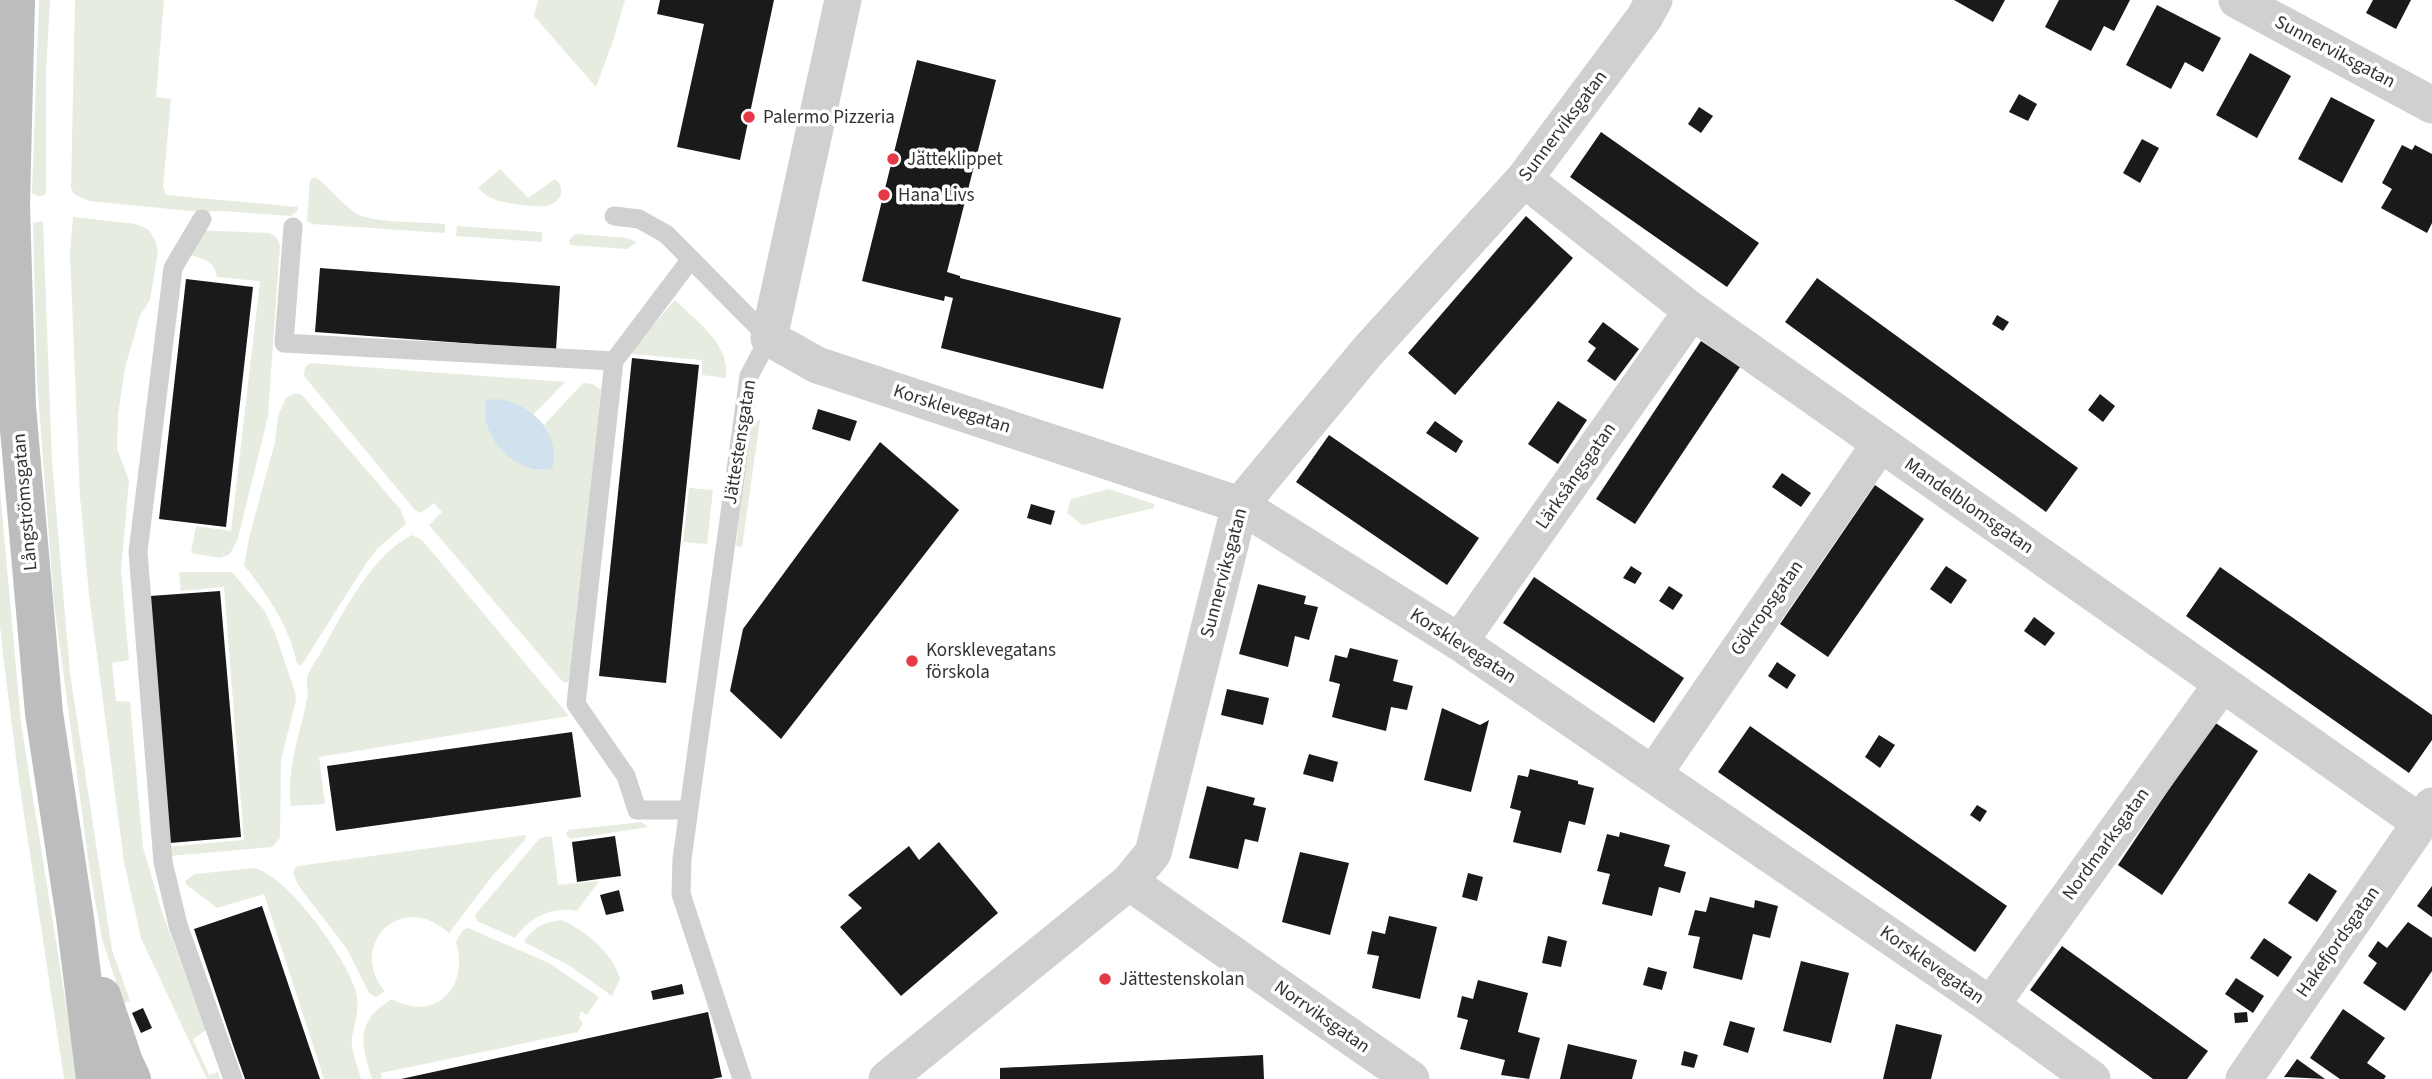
<svg xmlns="http://www.w3.org/2000/svg" width="2432" height="1079" viewBox="0 0 2432 1079" font-family="'Source Sans 3',sans-serif">
  <rect width="100%" height="100%" fill="#fff"/>
  <g fill="#e6ecdf">
    <path d="M39,0h11l-4,72v120l-1,3 -7,1 -6,-3z"/>
    <path d="M75,0h89l-8,97 15,2 -8,87 3,9 132,12v3l-7,6 -67,-5 -22,1 -113,-11 -15,-7 -3,-6z"/>
    <path d="M538,0h87l-11,38 -18,49 -62,-71z"/>
    <path d="M500,169l28,29 27,-19c12,9 6,24 -9,27 -9,2 -41,-3 -50,-6 -7,-2 -13,-7 -18,-12z"/>
    <path d="M315,177c16,11 26,27 42,37 15,9 68,8 88,10v9l-133,-9 -5,-3 3,-41z"/>
    <path d="M73,217l63,7 12,5 7,11 3,11 -8,49 -10,15 -15,53 -7,47 -1,34 12,31 -8,90 8,90 -17,3 4,38 14,1 13,146 19,64 44,118 -13,9 16,36 9,-3 2,7h-13l-66,-141 -17,-76 -35,-268 -9,-97 -10,-243z"/>
    <path d="M43,221l9,241 18,211 42,277 18,51 -7,2 -21,-64 -12,-67 -36,-269 -17,-223 -4,-157z"/>
    <path d="M457,226l85,6v10l-86,-6z"/>
    <path d="M193,230l76,3 7,4 4,8 -12,171 -30,122 -8,16 -10,4 -29,-5 5,-27 35,5 29,-250 -43,-4c-3,-21 -20,-17 -34,-26z"/>
    <path d="M576,234l51,4 10,4 -10,7 -57,-4 -1,-5z"/>
    <path d="M675,300c21,21 56,45 51,78l-24,-3v-15l-70,-6 -1,-3z"/>
    <path d="M310,363l255,19 -32,33 -4,-4 -39,22c14,23 27,31 52,38l7,-38 -5,-8 39,-42 10,1 8,6 -31,289 -3,4 -5,-2 -133,-156 13,-13 -8,-9 -13,10 -6,-3 -111,-134 1,-9z"/>
    <path d="M296,393l6,2 98,114 6,15 -28,24 -11,14 -66,104 -4,-3c-8,-37 -30,-69 -53,-98l6,-31 25,-92 3,-26 8,-18z"/>
    <path d="M760,420l-18,127 -6,-1 13,-123z"/>
    <path d="M689,488l24,2 -6,54 -24,-2z"/>
    <path d="M1109,489l45,15v4l-72,17 -15,-12 4,-14z"/>
    <path d="M0,490l21,233 57,356h-14l-45,-298 -16,-126 -3,-30z"/>
    <path d="M412,535l10,5 147,176 -250,41 6,47 -34,2c-5,-36 9,-72 16,-107 2,-7 -1,-14 0,-21 3,-10 11,-20 16,-29 20,-37 50,-95 89,-114z"/>
    <path d="M179,572h53l32,38 11,23 20,59 1,8 -15,60 -1,78 -8,9 -103,9 -4,-9 79,-7 -20,-253 -43,4z"/>
    <path d="M641,822l8,5 -79,12 -4,-5 2,-4z"/>
    <path d="M526,835l-1,5 -32,35 -44,58c-48,-44 -103,13 -64,58l-9,6 -7,-4 -22,-44 -49,-64 -5,-12 2,-5 3,-2z"/>
    <path d="M546,836l6,1 6,48 41,-4 -22,30c-25,-5 -48,7 -62,27l-38,-17 -2,-6 64,-76z"/>
    <path d="M254,868c34,8 91,88 101,121 6,18 0,31 -3,48 -2,12 6,30 9,42h-37l-60,-185 -47,14 -30,-23 -2,-4 10,-7z"/>
    <path d="M561,920c24,10 52,33 59,59l-8,17 -42,-30 -46,-24c9,-15 20,-19 37,-22z"/>
    <path d="M468,928l81,35 50,34 -12,18 -6,-4 -2,7 4,5 -5,9 -197,41 1,6h-10c-11,-36 -17,-58 20,-80 43,24 78,-12 64,-57l7,-12z"/>
  </g>
  <path fill="#cfe2ee" d="M498,399c34,5 64,34 54,70 -28,6 -57,-17 -65,-44 -2,-7 -2,-15 -2,-22l1,-3z"/>
  <g fill="#1a1a1a">
    <path d="M660,0h114l-34,160 -63,-13 27,-123 -47,-10z"/>
    <path d="M1954,0h51l-12,22z"/>
    <path d="M2059,0h71l-16,31 -10,-5 -13,25 -46,-24z"/>
    <path d="M2373,0h38l-15,29 -30,-16z"/>
    <path d="M2157,5l64,33 -18,34 -18,-10 -14,27 -45,-24z"/>
    <path d="M2250,53l41,23 -34,62 -41,-23z"/>
    <path d="M917,60l79,20 -49,192 13,4v2l161,40 -18,71 -162,-41 12,-50 -8,-2 -1,5 -82,-20z"/>
    <path d="M2019,94l18,10 -9,17 -19,-9z"/>
    <path d="M2331,97l44,23 -33,63 -44,-24z"/>
    <path d="M1699,107l14,9 -12,17 -13,-9z"/>
    <path d="M1601,132l158,111 -32,44 -157,-110z"/>
    <path d="M2142,139l17,9 -19,35 -17,-10z"/>
    <path d="M2402,145l10,5 3,-5 17,9v69l-5,10 -46,-25 11,-19 -10,-6z"/>
    <path d="M1526,216l47,42 -118,137 -47,-42z"/>
    <path d="M320,268l240,18 -4,64 -241,-18z"/>
    <path d="M1817,278l261,190 -32,44 -261,-190z"/>
    <path d="M186,279l67,8 -27,240 -67,-8z"/>
    <path d="M1997,315l12,7 -6,9 -11,-7z"/>
    <path d="M1603,322l36,27 -24,32 -28,-20 9,-13 -8,-6z"/>
    <path d="M1701,341l39,26 -105,157 -39,-25z"/>
    <path d="M632,358l67,7 -33,318 -67,-7z"/>
    <path d="M2100,394l15,12 -12,16 -15,-12z"/>
    <path d="M1558,401l29,19 -29,44 -30,-20z"/>
    <path d="M818,409l39,12 -7,20 -38,-12z"/>
    <path d="M1435,421l28,20 -7,12 -30,-20z"/>
    <path d="M1329,435l150,103 -32,47 -151,-103z"/>
    <path d="M880,442l79,68 -178,229 -51,-48 13,-62z"/>
    <path d="M1782,473l29,20 -10,14 -29,-20z"/>
    <path d="M1875,485l49,34 -96,138 -48,-33z"/>
    <path d="M1031,504l24,7 -4,14 -24,-7z"/>
    <path d="M1631,566l11,7 -7,11 -12,-6z"/>
    <path d="M1946,566l21,14 -16,24 -21,-15z"/>
    <path d="M2220,567l212,148v25l-23,33 -223,-157z"/>
    <path d="M1534,577l150,101 -30,45 -151,-100z"/>
    <path d="M1258,584l48,12 -2,8 14,3 -9,33 -14,-4 -7,31 -49,-13z"/>
    <path d="M1669,586l14,9 -10,15 -14,-9z"/>
    <path d="M220,591l21,246 -71,6 -20,-247z"/>
    <path d="M2034,617l21,16 -10,13 -21,-15z"/>
    <path d="M1350,648l48,12 -5,21 20,5 -6,24 -16,-3 -5,24 -54,-14 8,-33 -11,-3 6,-26 12,3z"/>
    <path d="M1777,662l19,13 -9,14 -19,-13z"/>
    <path d="M1227,689l42,9 -6,27 -42,-10z"/>
    <path d="M1442,708l38,17 9,-5 -18,72 -47,-12z"/>
    <path d="M2214,722l44,29 -96,144 -44,-30z"/>
    <path d="M1750,726l257,180 -32,46 -257,-180z"/>
    <path d="M572,732l9,65 -245,34 -9,-65z"/>
    <path d="M1879,735l16,10 -15,23 -15,-11z"/>
    <path d="M1309,754l29,8 -5,20 -30,-8z"/>
    <path d="M1530,769l48,12v3l16,4 -9,37 -16,-4 -8,32 -48,-11 8,-31 -11,-3 8,-33 10,2z"/>
    <path d="M1207,786l48,12 -2,7 13,3 -8,34 -13,-3 -7,30 -49,-11z"/>
    <path d="M1977,805l10,6 -7,11 -10,-7z"/>
    <path d="M1620,832l50,13 -6,21 22,6 -6,21 -21,-6 -7,29 -50,-12 8,-30 -13,-3 10,-37 12,3z"/>
    <path d="M615,836l6,40 -44,6 -5,-40z"/>
    <path d="M939,842l59,71 -97,83 -61,-69 22,-19 -14,-13 61,-49 10,14z"/>
    <path d="M1300,852l49,11 -19,72 -48,-13z"/>
    <path d="M1468,873l15,4 -6,24 -15,-4z"/>
    <path d="M2309,873l28,18 -20,31 -29,-19z"/>
    <path d="M2432,886v31l-15,-11z"/>
    <path d="M619,890l5,21 -18,4 -6,-20z"/>
    <path d="M1710,897l44,11 1,-8 23,6 -8,32 -17,-4 -11,46 -49,-12 7,-31 -12,-2 7,-25 11,2z"/>
    <path d="M262,906l58,173h-75l-11,-31 -40,-119z"/>
    <path d="M1389,916l48,11 -17,72 -48,-11 7,-32 -12,-2 5,-23 13,3z"/>
    <path d="M2408,922l24,16v33l-27,40 -42,-28 14,-20 -9,-7 10,-15 9,7z"/>
    <path d="M1548,936l19,5 -6,26 -19,-4z"/>
    <path d="M2264,938l28,19 -14,20 -28,-19z"/>
    <path d="M2062,946l146,105 -21,28h-34l-123,-89z"/>
    <path d="M1801,961l48,12 -18,70 -48,-12z"/>
    <path d="M1648,967l19,5 -5,18 -19,-5z"/>
    <path d="M2236,978l28,18 -11,17 -28,-19z"/>
    <path d="M1478,980l50,13 -10,39 22,6 -11,41 -28,-4 4,-15 -45,-11 8,-29 -11,-3 5,-21 11,3z"/>
    <path d="M682,984l2,10 -31,6 -2,-9z"/>
    <path d="M143,1008l9,20 -11,5 -9,-20z"/>
    <path d="M2343,1009l42,29 -18,25 19,13 -2,3h-44l-30,-21z"/>
    <path d="M708,1012l14,65 -10,2h-311z"/>
    <path d="M2247,1012l1,10 -13,1 -1,-10z"/>
    <path d="M1730,1021l25,7 -7,25 -25,-8z"/>
    <path d="M1896,1024l46,11 -11,44h-48z"/>
    <path d="M1568,1044l69,16 -5,19h-72z"/>
    <path d="M1684,1051l14,4 -4,13 -13,-3z"/>
    <path d="M1263,1055l1,24h-264v-11z"/>
    <path d="M2297,1059l28,20 -41,-2z"/>
  </g>
  <g fill="none" stroke-linecap="round" stroke-linejoin="round">
    <g stroke="#d0d0d0" stroke-width="19">
      <path d="M614,216l25,3 27,15 103,104 -20,38 -67,483 -1,35 61,185"/>
      <path d="M202,219l-29,49 -35,284 25,310 15,63 55,154"/>
      <path d="M293,227l-9,116 330,18 -38,343 50,72 11,34h51"/>
      <path d="M614,361l77,-102"/>
    </g>
    <g stroke="#d0d0d0" stroke-width="37">
      <path d="M843,0l-74,338 48,27 423,140 219,137 527,360 106,77"/>
      <path d="M2237,0l195,105"/>
      <path d="M1524,179l168,132 729,512"/>
      <path d="M1459,642l233,-331"/>
      <path d="M1654,773l226,-329"/>
      <path d="M1129,882l282,197"/>
      <path d="M1991,1005l231,-321"/>
      <path d="M887,1079l242,-197 24,-29 87,-348 127,-153 157,-173 120,-161 10,-18"/>
      <path d="M2244,1079l188,-273"/>
    </g>
    <g stroke="#bdbdbd" stroke-width="38">
      <path d="M16,0l-5,205 6,202 27,306 31,205 20,161"/>
      <path d="M102,996l22,66 8,17"/>
    </g>
  </g>
  <g fill="#e63946" stroke="#fff" stroke-width="2.5">
    <circle cx="749" cy="117" r="7"/>
    <circle cx="893" cy="159" r="7"/>
    <circle cx="884" cy="195" r="7"/>
    <circle cx="912" cy="661" r="7"/>
    <circle cx="1105" cy="979" r="7"/>
  </g>
  <g text-anchor="middle" dominant-baseline="central" stroke-width="7" stroke-linejoin="round" paint-order="stroke">
    <g font-size="19" fill="#333" stroke="#fff">
      <text transform="translate(2335 52) rotate(28)">Sunnerviksgatan</text>
      <text transform="translate(1563 126) rotate(-53)">Sunnerviksgatan</text>
      <text transform="translate(952 409) rotate(18)">Korsklevegatan</text>
      <text transform="translate(740 442) rotate(-81)">Jättestensgatan</text>
      <text transform="translate(1576 476) rotate(-55)">Lärksångsgatan</text>
      <text transform="translate(25 502) rotate(-95)">Långströmsgatan</text>
      <text transform="translate(1969 506) rotate(35)">Mandelblomsgatan</text>
      <text transform="translate(1224 573) rotate(-75)">Sunnerviksgatan</text>
      <text transform="translate(1767 608) rotate(-55)">Gökropsgatan</text>
      <text transform="translate(1463 646) rotate(33)">Korsklevegatan</text>
      <text transform="translate(2106 844) rotate(-54)">Nordmarksgatan</text>
      <text transform="translate(2338 942) rotate(-55)">Hakefjordsgatan</text>
      <text transform="translate(1932 965) rotate(35)">Korsklevegatan</text>
      <text transform="translate(1322 1017) rotate(35)">Norrviksgatan</text>
    </g>
    <g font-size="19" fill="#333" stroke="#fff" text-anchor="start">
      <text x="763" y="117">Palermo Pizzeria</text>
      <text x="907" y="159">Jätteklippet</text>
      <text x="898" y="195">Hana Livs</text>
      <text x="926" y="650">Korsklevegatans<tspan x="926" dy="22">förskola</tspan></text>
      <text x="1119" y="979">Jättestenskolan</text>
    </g>
  </g>
</svg>
